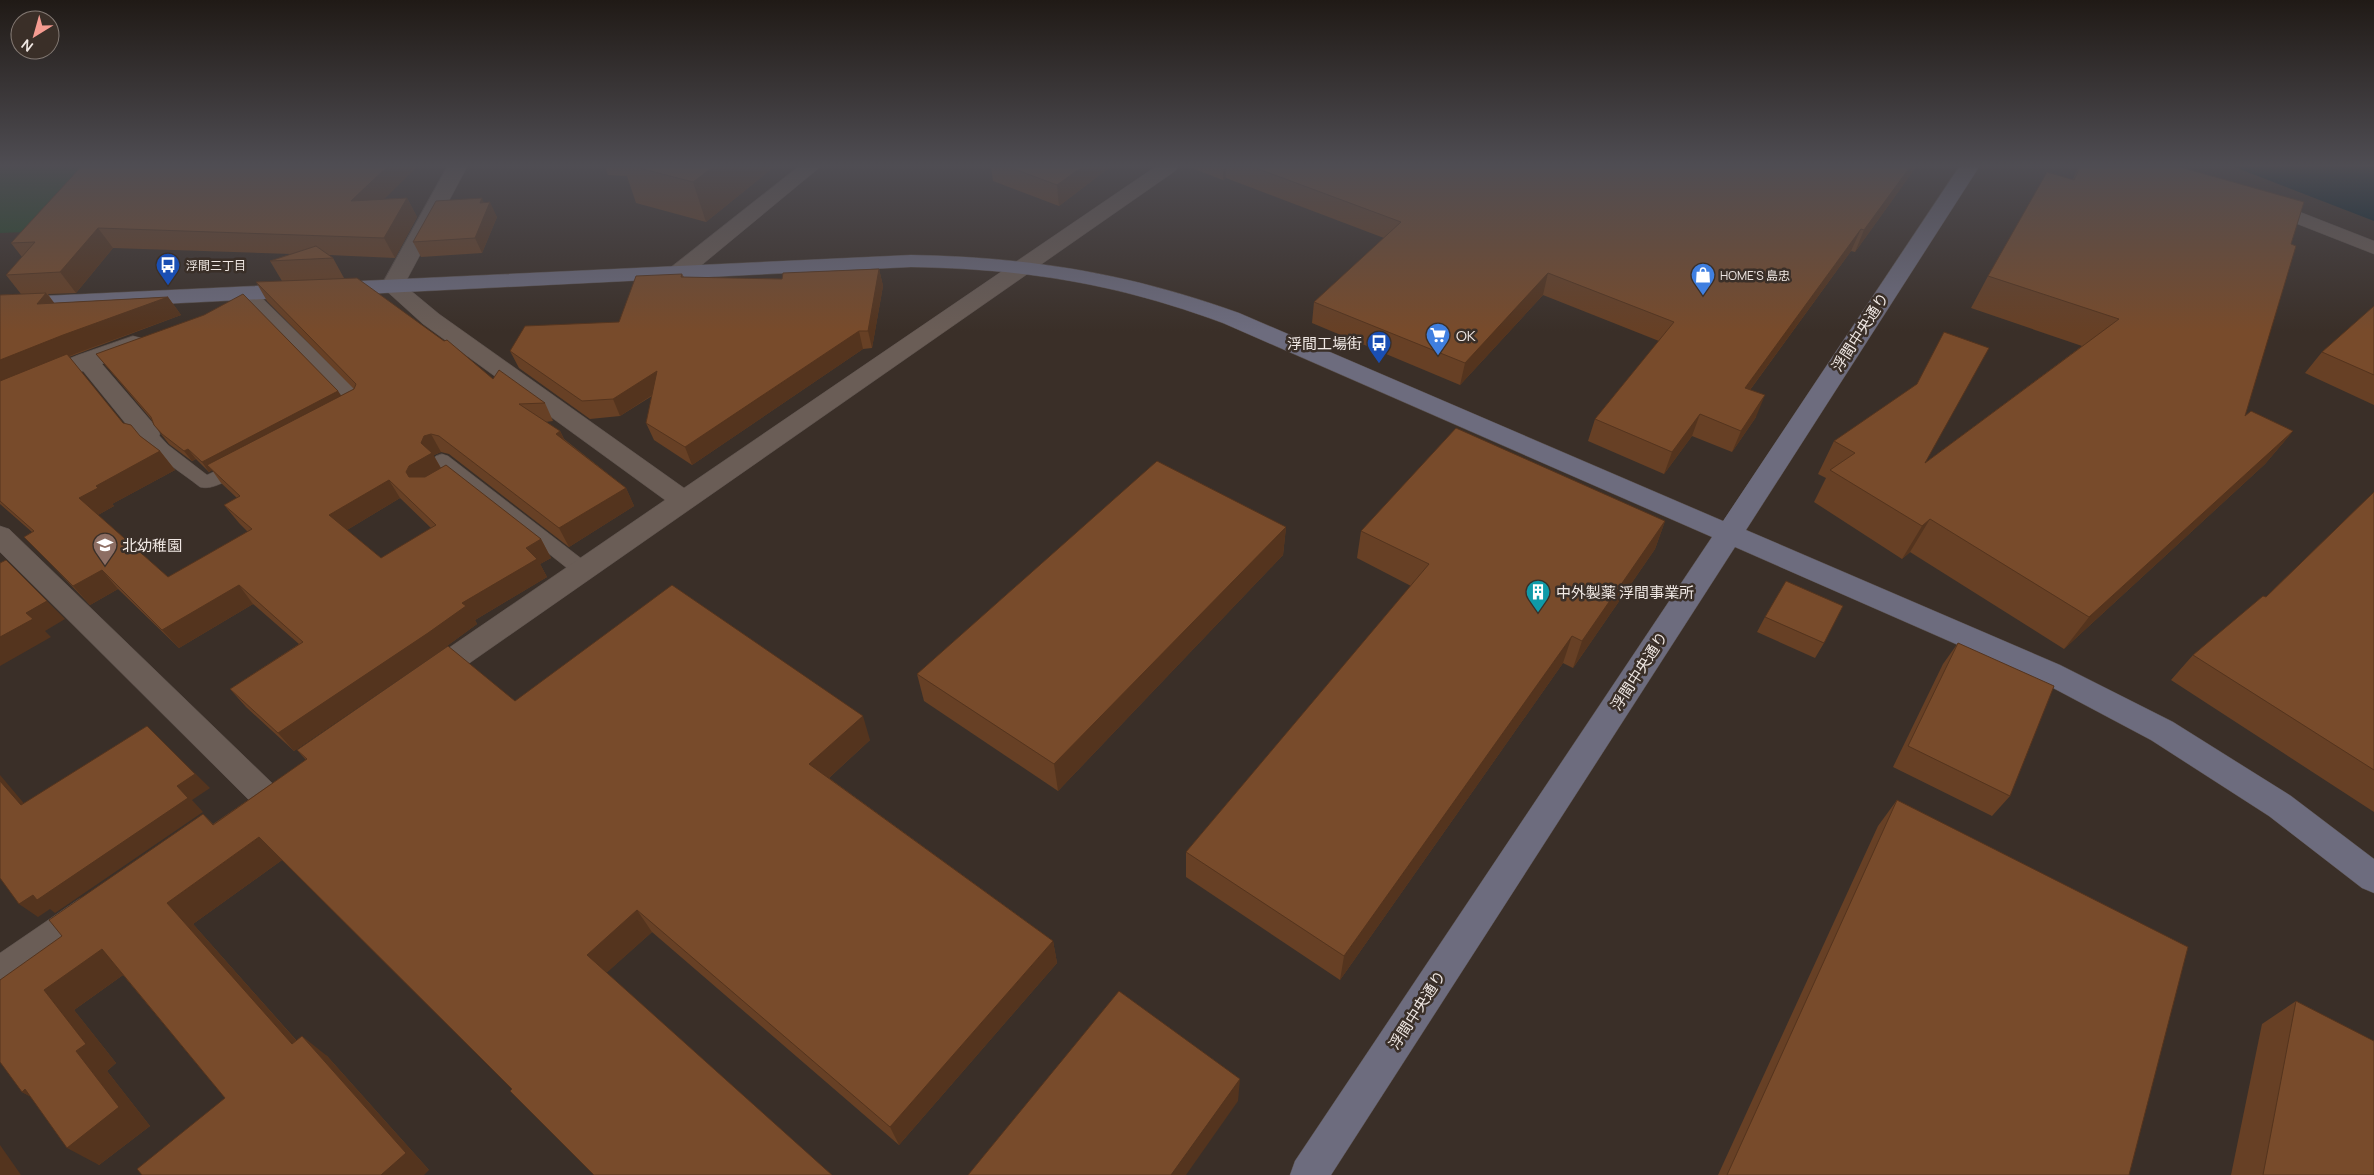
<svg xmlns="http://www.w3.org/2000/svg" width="2374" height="1175" viewBox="0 0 2374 1175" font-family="Manrope,'Noto Sans JP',sans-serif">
  <rect width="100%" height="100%" fill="#3a2f28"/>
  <path fill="#244629" d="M0,167h103l-78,65 -25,1z"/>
  <path fill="#00202d" d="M2234,167h140v54z"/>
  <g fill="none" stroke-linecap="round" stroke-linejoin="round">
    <defs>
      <g id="lane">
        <path d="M248,288l5,1 111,109 2,4c-5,8 -14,11 -23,9l-2,-4 6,-6 -104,-106 -2,-3 2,-3z"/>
        <path d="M148,428l6,2 14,15 39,30 32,-15 6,2 3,4 -3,4c-13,7 -31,21 -45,17 -20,-16 -47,-31 -60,-53l2,-4z"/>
        <path d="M442,454l6,2 143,110 2,5 -2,5 -7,2 -7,-2 -141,-112 -3,-4 3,-4z"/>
      </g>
      <g id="street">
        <path d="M447,167h20l-63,118 35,29 245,174 471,-321h23l-3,4 -737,514 -10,4 -10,-4 -5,-8 5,-8 247,-169 -242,-176 -42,-38z"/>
        <path d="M798,167h22l-134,111 -8,1 -8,-1 -3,-5 3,-5z"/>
        <path d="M2264,198l110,43v13l-117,-46 -3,-4 3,-4z"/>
        <path d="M133,336l8,2 3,5 -3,5 -39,16 55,64 3,6 -3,6 -9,2 -9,-2 -56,-69 -83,33v-17l78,-32z"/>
        <path d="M0,526l9,3 263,254 5,9 -5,9 -11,4 -11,-4 -250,-249z"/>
        <path d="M91,895l12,4 5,11 -5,11 -91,64 -12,4v-36l79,-54z"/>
      </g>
      <path id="secondary" d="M1959,167h20l-233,363 314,135 113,57 118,74 83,63v34l-12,-5 -93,-72 -118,-76 -111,-59 -305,-134 -404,628h-41l5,-14 417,-624 -489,-214c-108,-40 -198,-54 -312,-56l-911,45v-14l911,-43c118,2 217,18 328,58l484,208z"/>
    </defs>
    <use href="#lane" stroke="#574d48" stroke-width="1"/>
    <use href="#street" stroke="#574d48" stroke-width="1"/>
    <use href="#secondary" stroke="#574d48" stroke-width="1"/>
    <use href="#lane" fill="#6a5d56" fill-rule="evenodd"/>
    <use href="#street" fill="#6a5d56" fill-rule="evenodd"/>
    <use href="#secondary" fill="#6d6c7e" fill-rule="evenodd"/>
  </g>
  <g fill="#674025" fill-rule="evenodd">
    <path d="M81,167l304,32 22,-1 10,19 -22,41 -66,-3 4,3 11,20 149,101 52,24 8,18 -8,1 15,9 4,8 62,49 8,18 -65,41 -120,-93 -8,-2 -7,3v1l7,12 100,71 10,19 -11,6 7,13 -72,43 2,4 -37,27 -146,100 -48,-44 -16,-18 69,-45 -46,-40 -74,44 -61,-59 -28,16 -48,-50 -10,-23 -32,-28v-209l21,-1 -15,-19 16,-18 -11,-14zM113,248l178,6 -21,7 12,20 -26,1 11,19 87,88 -13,7 -3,-5 -242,-37 55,65 3,6 15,19 23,17 4,-2 13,13 3,-2 9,13 16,15 -13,7 15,18 9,9 -80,45 -70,-62 16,-9 -2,-2 63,-34 -15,-19 -37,-28 -54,-66 112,-42 -13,-18 -114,6 -6,-9 28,-1zM400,498l31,30 -50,30 -34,-28z"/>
    <path d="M605,167h169l-68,55 -70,-19 -9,-27 -19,-1z"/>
    <path d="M991,167h119l-51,39 -66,-25z"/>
    <path d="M1189,167h727l-61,85 -4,-1 -101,139 6,27 -24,35 -40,-16 -28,38 -76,-33 7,-22 64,-78 -116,-46 -83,90 -148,-62 2,-21 70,-64 -158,-60 -3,2z"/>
    <path d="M2079,167h101l111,77 -46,172 48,15 -28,33 -201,185 -154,-97 -8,7 -88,-57 12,-24 -8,-4 16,-33 91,22 157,-117 -111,-38 17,-32 84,-96z"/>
    <path d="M484,202l13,15 -15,36 -61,4 -8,-15z"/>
    <path d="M879,269l4,17 -11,62 -9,1 -171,116 -38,-25 -8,-17 6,-27 -32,20 -30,3 -71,-51 -9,-17 109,-29 63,-48 2,3 98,2z"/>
    <path d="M2374,306v99l-69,-32 17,-21z"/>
    <path d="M2374,492v320l-203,-132 22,-25 73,-58z"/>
    <path d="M1665,521l-10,28 -82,119 -10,-5 -223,317 -154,-103v-25l225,-266 -54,-28 4,-27z"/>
    <path d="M1286,527l-3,28 -225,236 -134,-90 -7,-27z"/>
    <path d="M1765,617l59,26 -9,15 -58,-26z"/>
    <path d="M1958,643l52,153 -18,20 -99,-49 50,-103z"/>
    <path d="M515,701l355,39 -41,38 224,163 4,22 -158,182 -247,-213 -45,40 -95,117 -230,-229 -89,64 104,117 30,15 102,114 -204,-72 -102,-123 -49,35 42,53 -9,8 43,55 -51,39 -69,-69 -8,-4 40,-156 141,-122 10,10 93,-64 -9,-10z"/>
    <path d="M1897,800l232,375h-411l160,-349z"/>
    <path d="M2296,1001l78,174h-143l31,-151z"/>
  </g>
  <g fill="#54341e">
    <path d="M387,167h30l-55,54 -11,-20z"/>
    <path d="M713,167h61l-68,55 -13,-40z"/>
    <path d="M1082,167h28l-51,39 -2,-21z"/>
    <path d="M1223,167h3v11l-3,2z"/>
    <path d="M1910,167h6l-61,85 9,-22z"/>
    <path d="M407,198l10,19 -22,41 -11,-20z"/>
    <path d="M482,198l5,11 3,-7 7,15 -15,36 -7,-15 5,-35z"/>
    <path d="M98,228l15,20 -37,45 -16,-21z"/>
    <path d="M1861,229l-10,22 -115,158 9,-21z"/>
    <path d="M879,269l4,17 -11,62 -4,-17z"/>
    <path d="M1548,273l-5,22 -83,90 5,-22z"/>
    <path d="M46,293l15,18 -24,-7z"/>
    <path d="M168,297l13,18 -104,38 -77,32v-25l63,-25z"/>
    <path d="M859,331l4,18 -171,116 -7,-18z"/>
    <path d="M657,371l6,17 -43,28 -7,-17z"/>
    <path d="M338,391l6,10 -137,64 5,5 -3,2 -7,-10z"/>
    <path d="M1765,395l-9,22 -24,35 9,-21z"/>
    <path d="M1700,414l-8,22 -28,38 8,-22z"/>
    <path d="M560,431l9,19 -13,-16z"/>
    <path d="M2293,431l-28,33 -201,185 25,-32z"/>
    <path d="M431,434l10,18 -7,3v1l9,16 -26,18 -11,-18 18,-36z"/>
    <path d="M188,449l8,10 -4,2 -8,-10z"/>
    <path d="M160,451l15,19 -63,34 2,2 -18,10 -17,-18 17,-12z"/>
    <path d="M389,480l11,18 -58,35 -13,-18z"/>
    <path d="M626,488l8,18 -65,41 -10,-19z"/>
    <path d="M1930,519l-20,33 -8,7 20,-33z"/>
    <path d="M1665,521l-10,28 -82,119 9,-27z"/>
    <path d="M1286,527l-3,28 -225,236 -4,-27z"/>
    <path d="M541,539l10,19 -11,6 7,13 -72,43 2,4 -37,27 -146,100 -16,-18 184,-130 64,-55z"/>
    <path d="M102,570l16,19 -28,16 -17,-19z"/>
    <path d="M239,585l14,19 -74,44 -17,-18z"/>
    <path d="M47,601l18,18 -20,12 6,6 -51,29v-29l26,-24z"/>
    <path d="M1572,636l-9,27 -223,317 4,-24z"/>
    <path d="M863,716l7,24 -52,48 -9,-24z"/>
    <path d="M147,726l63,62 -18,12 11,12 -148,101 -5,-4 -12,8 -19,-13 158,-118z"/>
    <path d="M0,775l38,45 -17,-15 -21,-24z"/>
    <path d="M259,837l23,23 -89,64 124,140 -25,-20 -125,-141z"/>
    <path d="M637,910l15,22 -49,44 -16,-21z"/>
    <path d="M1053,941l4,22 -158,182 -9,-18z"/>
    <path d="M102,949l28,21 -56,40 42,53 -9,8 43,55 -51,39 -32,-17 9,-97 -32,-61z"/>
    <path d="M302,1036l25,20 102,114 -5,5h-43z"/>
    <path d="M1240,1079l-2,22 -52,74h-15z"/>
    <path d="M25,1089l29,21 -32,-18z"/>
    <path d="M0,1145l21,30h-21z"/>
  </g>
  <g fill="#784b2b" stroke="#54341e" fill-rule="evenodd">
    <path d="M81,167h306l-36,34 56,-3 -23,40 -286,-10 -38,44 -54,3 29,-33 -24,1z"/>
    <path d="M635,167h78l-20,15z"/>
    <path d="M1009,167h73l-25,18z"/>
    <path d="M1253,167h657l-46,63 -3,-1 -116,159 20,7 -24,36 -41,-17 -28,38 -77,-33 79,-97 -126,-49 -83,90 -151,-61 87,-80z"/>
    <path d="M2080,167h100l124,35 -13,42 5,2 -51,170 6,-5 42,20 -204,186 -159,-98 -8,7 -92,-56 25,-17 -21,-12 83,-57 27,-52 45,16 -64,115 194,-144 -131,-43 59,-104 27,8z"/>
    <path d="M482,198l-2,5 10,-1 -15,36 -62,4 23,-41z"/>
    <path d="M316,246l17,12 -63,3z"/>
    <path d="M879,269l-11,62h-9l-174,116 -39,-24 11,-52 -44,28 -31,2 -72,-50 15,-25 94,-4 17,-46 46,-2 -1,3 101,2 1,-6z"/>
    <path d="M357,278l87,63 3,-1 46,39 6,-9 46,33 -26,1 41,27 -4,3 70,54 -67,40 -120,-92 -8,-2 -7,2 -3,7 11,10 -23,13 -3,6 3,5h16l21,-12 95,74 -15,9 11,11 -75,44 4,3 -38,27 -150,100 -48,-44 73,-47 -64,-57 -77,45 -60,-60 -29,16 -49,-49 10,-6 -34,-30v-120l67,-27 56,69 8,2 9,11 20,15 -64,35 2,2 -19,10 89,79 84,-48 -28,-24 16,-9 -33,-31 147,-76 2,-5 -100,-102zM389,480l47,45 -55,33 -52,-43z"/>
    <path d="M46,293l-9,11 131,-7 -105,38 -63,25v-65z"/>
    <path d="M243,294l95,97 -136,71 -14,-13 -4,2 -22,-17 -8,-9 -3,-8 -55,-63 108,-39z"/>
    <path d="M2374,306v69l-52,-23z"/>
    <path d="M1456,428l209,93 -83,120 -10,-5 -228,320 -158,-104 243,-288 -68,-33z"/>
    <path d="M1157,461l129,66 -232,237 -137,-90z"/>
    <path d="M2374,492v278l-181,-115 70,-59 3,1z"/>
    <path d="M6,560l41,41 -21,12 7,6 -33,18v-74z"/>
    <path d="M1786,581l57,25 -19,37 -59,-26z"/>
    <path d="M672,585l191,131 -54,48 244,177 -163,186 -253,-217 -50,45 245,220h-238l-84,-84 2,-2 -253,-252 -92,66 125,141 10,-8 104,117 -25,22h-239l-5,-6 88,-71 -123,-149 -58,41 42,54 -10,7 43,56 -52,41 -42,-59 -3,3 -22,-30v-82l62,-44 -13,-16 154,-106 10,11 94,-66 -10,-9 151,-104 67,55z"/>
    <path d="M1958,643l96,43 -44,110 -102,-50z"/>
    <path d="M147,726l48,48 -18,12 11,12 -151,102 -4,-5 -14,9 -19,-26v-97l21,24z"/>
    <path d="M1897,800l291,147 -59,228h-402z"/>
    <path d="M1119,991l121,88 -69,96h-203z"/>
    <path d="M2296,1001l78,40v134h-111z"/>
  </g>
  <linearGradient id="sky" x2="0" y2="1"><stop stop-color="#201a16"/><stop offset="0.5" stop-color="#4f4d53"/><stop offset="1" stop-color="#4f4d53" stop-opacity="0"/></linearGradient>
  <rect width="2374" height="331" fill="url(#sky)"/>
  <defs>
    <symbol id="bus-pin" viewBox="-11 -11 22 30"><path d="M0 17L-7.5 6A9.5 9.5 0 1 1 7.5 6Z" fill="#1a4fb4" stroke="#3a2f28"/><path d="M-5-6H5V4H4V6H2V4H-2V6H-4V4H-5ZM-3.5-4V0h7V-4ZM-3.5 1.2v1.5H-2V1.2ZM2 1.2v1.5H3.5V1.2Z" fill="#fff"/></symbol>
    <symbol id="shop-pin" viewBox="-11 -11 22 30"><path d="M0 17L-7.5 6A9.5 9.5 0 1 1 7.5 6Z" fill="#3f7fe0" stroke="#3a2f28"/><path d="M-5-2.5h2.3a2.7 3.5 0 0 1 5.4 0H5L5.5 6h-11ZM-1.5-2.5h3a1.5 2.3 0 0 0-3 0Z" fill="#fff"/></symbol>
    <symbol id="supermarket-pin" viewBox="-11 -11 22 30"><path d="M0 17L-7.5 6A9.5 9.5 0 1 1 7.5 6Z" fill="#3f7fe0" stroke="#3a2f28"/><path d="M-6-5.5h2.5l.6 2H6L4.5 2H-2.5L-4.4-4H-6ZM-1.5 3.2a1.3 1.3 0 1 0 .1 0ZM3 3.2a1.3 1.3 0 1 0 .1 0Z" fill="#fff"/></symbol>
    <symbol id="school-pin" viewBox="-11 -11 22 30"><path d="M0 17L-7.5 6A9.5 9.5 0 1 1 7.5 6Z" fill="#8d6e63" stroke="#3a2f28"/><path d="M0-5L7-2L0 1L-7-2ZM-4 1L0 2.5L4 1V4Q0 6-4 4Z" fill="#fff"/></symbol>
    <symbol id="building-pin" viewBox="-11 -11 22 30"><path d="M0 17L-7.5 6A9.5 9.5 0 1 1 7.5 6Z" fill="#0f9aa8" stroke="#3a2f28"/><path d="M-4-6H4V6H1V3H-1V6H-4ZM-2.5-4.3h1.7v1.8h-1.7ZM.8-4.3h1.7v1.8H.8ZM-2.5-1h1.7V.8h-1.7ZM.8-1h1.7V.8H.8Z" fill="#fff"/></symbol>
  </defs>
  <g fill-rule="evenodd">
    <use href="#bus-pin" x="154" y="251" width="28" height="38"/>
    <use href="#shop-pin" x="1689" y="261" width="28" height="38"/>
    <use href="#supermarket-pin" x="1424" y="321" width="28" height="38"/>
    <use href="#bus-pin" x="1365" y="329" width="28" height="38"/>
    <use href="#school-pin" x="91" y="531" width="28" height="38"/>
    <use href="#building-pin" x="1524" y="578" width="28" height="38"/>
  </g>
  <g text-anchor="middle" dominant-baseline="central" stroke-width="5" stroke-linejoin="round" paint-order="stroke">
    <g font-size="12" fill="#f0e8e4" stroke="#3a2f28" text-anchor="start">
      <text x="186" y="265">浮間三丁目</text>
      <text x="1720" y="275">HOME'S 島忠</text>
    </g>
    <g font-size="15" fill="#f0e8e4" stroke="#3a2f28">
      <text transform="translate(1860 332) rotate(-57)">浮間中央通り</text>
      <text transform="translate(1639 671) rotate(-57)">浮間中央通り</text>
      <text transform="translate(1417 1010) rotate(-57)">浮間中央通り</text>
    </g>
    <g font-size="15" fill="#f0e8e4" stroke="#3a2f28" text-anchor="start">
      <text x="1456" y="335">OK</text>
      <text x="1362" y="343" text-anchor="end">浮間工場街</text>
      <text x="122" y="545">北幼稚園</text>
      <text x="1556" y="592">中外製薬 浮間事業所</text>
    </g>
  </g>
  <g transform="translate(35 35) rotate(217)"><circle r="24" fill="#3a2f28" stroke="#837973"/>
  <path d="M0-4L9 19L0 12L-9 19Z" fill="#f59c91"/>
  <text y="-8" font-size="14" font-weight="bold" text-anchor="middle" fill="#f0e8e4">N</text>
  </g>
</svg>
